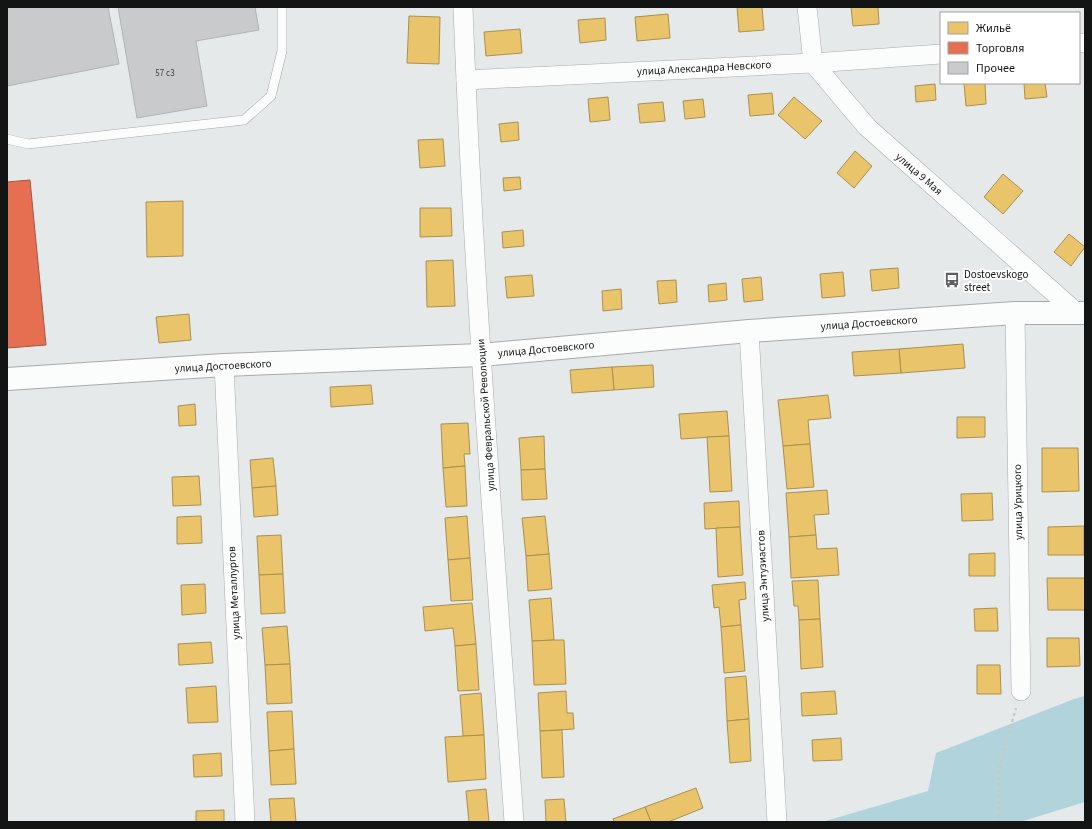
<svg xmlns="http://www.w3.org/2000/svg" width="1092" height="829" viewBox="0 0 1092 829" font-family="'Source Sans 3',sans-serif">
  <rect width="100%" height="100%" fill="#e6e9ea"/>
  <path fill="#b1d3db" d="M1085,696v106l-65,20h-198l106,-31 8,-38 138,-54z"/>
  <g fill="#e9c46a" stroke="#a99050">
    <path d="M737,7h25l2,23 -25,2z"/>
    <path d="M851,7h27l1,17 -26,2z"/>
    <path d="M668,14l2,24 -33,3 -2,-24z"/>
    <path d="M409,16l31,1 -1,47 -32,-1z"/>
    <path d="M605,18l1,22 -26,3 -2,-23z"/>
    <path d="M520,29l2,24 -36,3 -2,-24z"/>
    <path d="M964,83h21l1,21 -20,2z"/>
    <path d="M1024,83h21l2,14 -22,2z"/>
    <path d="M935,84l1,16 -20,2 -1,-16z"/>
    <path d="M772,93l2,21 -24,2 -2,-21z"/>
    <path d="M608,97l2,23 -20,2 -2,-23z"/>
    <path d="M794,97l28,24 -17,18 -27,-24z"/>
    <path d="M703,99l2,18 -20,2 -2,-18z"/>
    <path d="M663,102l2,19 -25,2 -2,-19z"/>
    <path d="M518,122l1,18 -18,2 -2,-18z"/>
    <path d="M443,139l2,27 -25,2 -2,-28z"/>
    <path d="M855,151l17,15 -18,22 -17,-15z"/>
    <path d="M1003,174l20,17 -20,23 -19,-17z"/>
    <path d="M520,177l1,12 -17,2 -1,-13z"/>
    <path d="M183,201v55l-36,1 -1,-55z"/>
    <path d="M420,208h31l1,28 -32,1z"/>
    <path d="M523,230l1,16 -21,2 -1,-16z"/>
    <path d="M1069,234l16,13 -14,19 -17,-14z"/>
    <path d="M453,260l2,46 -28,1 -1,-46z"/>
    <path d="M898,268l1,20 -27,3 -2,-21z"/>
    <path d="M843,272l2,24 -23,2 -2,-24z"/>
    <path d="M532,275l2,21 -27,2 -2,-21z"/>
    <path d="M761,277l2,23 -19,2 -2,-23z"/>
    <path d="M676,280l1,22 -18,2 -2,-23z"/>
    <path d="M726,283l1,17 -18,2 -1,-17z"/>
    <path d="M621,289l1,20 -19,2 -1,-20z"/>
    <path d="M189,314l2,26 -32,3 -3,-26z"/>
    <path d="M963,344l2,24 -64,5 -2,-24z"/>
    <path d="M899,349l2,24 -47,3 -2,-24z"/>
    <path d="M653,365l1,22 -40,3 -2,-23z"/>
    <path d="M612,367l2,23 -42,3 -2,-23z"/>
    <path d="M371,385l2,19 -42,3 -1,-20z"/>
    <path d="M828,395l3,23 -23,2 2,24 -27,2 -5,-46z"/>
    <path d="M195,404l1,21 -17,1 -1,-20z"/>
    <path d="M727,411l2,25 -48,3 -2,-25z"/>
    <path d="M957,417h28v20l-28,1z"/>
    <path d="M468,423l2,31h-6l1,12 -22,2 -2,-44z"/>
    <path d="M544,436l1,33 -24,1 -2,-32z"/>
    <path d="M729,436l3,55 -22,1 -3,-55z"/>
    <path d="M810,444l4,43 -27,2 -4,-43z"/>
    <path d="M1042,448h36l1,43 -37,1z"/>
    <path d="M273,458l3,28 -24,2 -2,-28z"/>
    <path d="M465,466l2,40 -21,1 -3,-39z"/>
    <path d="M545,469l2,30 -25,1 -1,-30z"/>
    <path d="M199,476l2,29 -28,1 -1,-29z"/>
    <path d="M276,486l2,29 -24,2 -2,-29z"/>
    <path d="M827,490l2,24 -15,1 2,20 -27,2 -3,-44z"/>
    <path d="M992,493l1,27 -31,1 -1,-27z"/>
    <path d="M739,501l1,26 -35,2 -1,-26z"/>
    <path d="M201,516l1,27 -25,1v-27z"/>
    <path d="M467,516l3,42 -22,2 -3,-42z"/>
    <path d="M545,516l4,38 -23,2 -4,-38z"/>
    <path d="M1084,526v29h-36v-28z"/>
    <path d="M740,527l3,48 -25,2 -2,-49z"/>
    <path d="M281,535l2,39 -24,1 -2,-39z"/>
    <path d="M816,535l1,14 20,-1 2,27 -48,3 -2,-41z"/>
    <path d="M995,553v23h-26v-22z"/>
    <path d="M549,554l3,35 -24,2 -2,-35z"/>
    <path d="M470,558l3,42 -22,1 -3,-41z"/>
    <path d="M283,574l2,39 -24,1 -2,-39z"/>
    <path d="M1047,578h38v32h-37z"/>
    <path d="M818,580l2,39 -21,1 -1,-14h-4l-2,-25z"/>
    <path d="M745,582l1,17 -7,1 2,25 -20,2 -2,-20 -5,1 -2,-23z"/>
    <path d="M205,584l1,29 -24,2 -1,-30z"/>
    <path d="M551,598l3,42 -22,1 -3,-41z"/>
    <path d="M472,603l4,41 -21,2 -2,-18 -28,3 -2,-24z"/>
    <path d="M997,608l1,23h-23l-1,-22z"/>
    <path d="M820,619l3,48 -22,2 -2,-49z"/>
    <path d="M741,625l4,46 -21,2 -3,-46z"/>
    <path d="M287,626l3,38 -25,1 -3,-37z"/>
    <path d="M1047,638h32l1,28 -33,1z"/>
    <path d="M554,640h10l2,44 -32,1 -2,-44z"/>
    <path d="M211,642l2,21 -34,2 -1,-21z"/>
    <path d="M476,644l3,46 -21,1 -3,-45z"/>
    <path d="M290,664l2,39 -25,1 -2,-39z"/>
    <path d="M977,665h23l1,29h-24z"/>
    <path d="M746,676l3,43 -22,2 -2,-43z"/>
    <path d="M216,686l2,36 -30,1 -2,-35z"/>
    <path d="M566,691l1,22h6l1,16 -34,2 -2,-38z"/>
    <path d="M835,691l2,23 -35,2 -1,-23z"/>
    <path d="M481,693l3,42 -21,1 -3,-41z"/>
    <path d="M292,711l2,38 -25,2 -2,-39z"/>
    <path d="M749,719l2,42 -21,2 -3,-42z"/>
    <path d="M562,730l2,47 -22,1 -2,-47z"/>
    <path d="M484,735l2,44 -38,3 -3,-45z"/>
    <path d="M841,738l1,22 -29,1 -1,-21z"/>
    <path d="M294,749l2,35 -25,1 -2,-34z"/>
    <path d="M221,753l1,23 -28,1 -1,-22z"/>
    <path d="M696,788l7,20 -35,14h-17l-6,-15z"/>
    <path d="M486,789l3,33h-20l-3,-31z"/>
    <path d="M294,798l2,24h-25l-2,-23z"/>
    <path d="M564,799l2,23h-20l-1,-22z"/>
    <path d="M645,807l6,15h-37l-1,-3z"/>
    <path d="M224,810v12h-28v-11z"/>
  </g>
  <path fill="#e76f51" stroke="#a7543f" d="M30,180l16,165 -39,3v-166z"/>
  <g fill="#c8cacb" stroke="#b1b4b5">
    <path d="M7,7h101l11,57 -112,22z"/>
    <path d="M118,7h137l4,23 -63,11 11,65 -70,12z"/>
  </g>
  <g fill="none" stroke-linecap="round" stroke-linejoin="round">
    <defs>
      <path id="service" d="M7,139l21,5 216,-24 27,-24 11,-45v-44"/>
      <g id="minor">
        <path d="M463,7c10,272 32,544 51,815"/>
        <path d="M807,7l6,56 54,64 210,186"/>
        <path d="M1079,43h6"/>
        <path d="M466,80l347,-17 128,-9"/>
        <path d="M1015,313l6,378"/>
        <path d="M749,331l28,491"/>
        <path d="M224,365l21,457"/>
      </g>
      <path id="primary" d="M7,379l217,-14 257,-10 268,-24 266,-18h70"/>
    </defs>
    <use href="#service" stroke="#a7aaab" stroke-width="10"/>
    <use href="#minor" stroke="#a7aaab" stroke-width="20"/>
    <use href="#primary" stroke="#a7aaab" stroke-width="24"/>
    <path stroke="#c7c8c9" stroke-width="2.5" stroke-dasharray="3 3" stroke-linecap="butt" d="M999,822v-53l17,-61"/>
    <use href="#service" stroke="#fbfcfc" stroke-width="9"/>
    <use href="#minor" stroke="#fbfcfc" stroke-width="19"/>
    <use href="#primary" stroke="#fbfcfc" stroke-width="22"/>
  </g>
  <defs>
    <symbol id="bus-bare" viewBox="-9 -9 18 18"><path d="M-5-6H5V4H4V6H2V4H-2V6H-4V4H-5ZM-3.5-4V0h7V-4ZM-3.5 1.2v1.5H-2V1.2ZM2 1.2v1.5H3.5V1.2Z" fill="#5d5f60" stroke="#fff" stroke-width="2.5" paint-order="stroke"/></symbol>
  </defs>
  <g fill-rule="evenodd">
    <use href="#bus-bare" x="941" y="269" width="22" height="22"/>
  </g>
  <g text-anchor="middle" dominant-baseline="central" stroke-width="4" stroke-linejoin="round" paint-order="stroke">
    <g font-size="9" fill="#404242">
      <text x="165" y="73">57 с3</text>
    </g>
    <g font-size="11" fill="#131515" stroke="#fff">
      <text transform="translate(704 68) rotate(-3)">улица Александра Невского</text>
      <text transform="translate(919 174) rotate(41)">улица 9 Мая</text>
      <text transform="translate(869 323) rotate(-4)">улица Достоевского</text>
      <text transform="translate(546 349) rotate(-5)">улица Достоевского</text>
      <text transform="translate(223 366) rotate(-3)">улица Достоевского</text>
      <text transform="translate(486 415) rotate(-94)">улица Февральской Революции</text>
      <text transform="translate(1018 502) rotate(-91)">улица Урицкого</text>
      <text transform="translate(763 576) rotate(-93)">улица Энтузиастов</text>
      <text transform="translate(234 593) rotate(-93)">улица Металлургов</text>
    </g>
    <g font-size="11" fill="#131515" stroke="#fff" text-anchor="start">
      <text x="964" y="274">Dostoevskogo<tspan x="964" dy="13">street</tspan></text>
    </g>
  </g>
  <rect width="1092" height="829" fill="none" stroke="#131515" stroke-width="16"/>
  <rect x="940" y="12" width="140" height="72" fill="#ffffff" stroke="#a1a1a1"/>
  <rect x="948" y="22" width="20" height="12" fill="#e9c46a" stroke="#a1a1a1"/>
  <text x="976" y="32" font-size="12" fill="#131515">Жильё</text>
  <rect x="948" y="42" width="20" height="12" fill="#e76f51" stroke="#a1a1a1"/>
  <text x="976" y="52" font-size="12" fill="#131515">Торговля</text>
  <rect x="948" y="62" width="20" height="12" fill="#c8cacb" stroke="#a1a1a1"/>
  <text x="976" y="72" font-size="12" fill="#131515">Прочее</text>
</svg>
